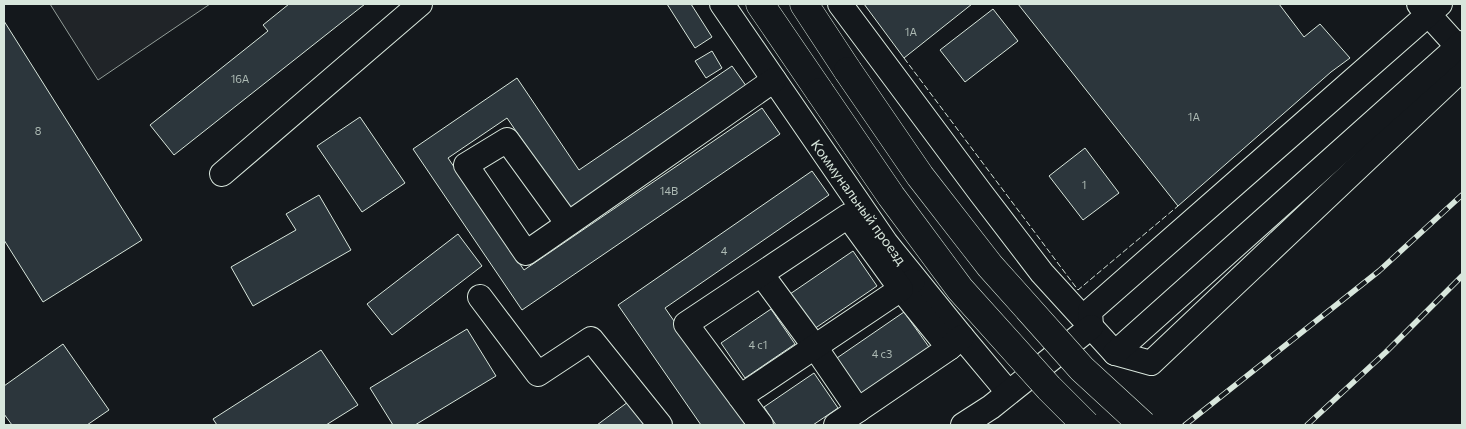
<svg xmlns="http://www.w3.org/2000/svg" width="1466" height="429" viewBox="0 0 1466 429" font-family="Commissioner,sans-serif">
  <rect width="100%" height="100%" fill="#14181c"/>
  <path fill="#202428" stroke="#939e99" d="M50,4h160l-112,76z"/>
  <g fill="#2c363c" stroke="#d8e6dc">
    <path d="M289,4h76l-191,151 -24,-30 118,-94 -5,-6z"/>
    <path d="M667,4h24l21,33 -17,11z"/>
    <path d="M864,4h108l-68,54z"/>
    <path d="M1018,4h261l25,33 16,-13 30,34 -19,14 -153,134z"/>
    <path d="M993,9l25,32 -53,41 -25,-32z"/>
    <path d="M4,21l138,219 -99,62 -39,-62z"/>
    <path d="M712,51l10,17 -16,10 -11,-17z"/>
    <path d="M732,66l17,24 -178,121 -64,-93 -59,40 76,112 238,-162 18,26 -258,176 -109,-161 104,-71 62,92z"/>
    <path d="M360,117l45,66 -43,29 -45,-66z"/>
    <path d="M1085,148l34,45 -36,27 -34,-44z"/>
    <path d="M812,171l17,24 -164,113 81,117h-45l-83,-120z"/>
    <path d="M319,195l32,55 -98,56 -22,-39 65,-37 -10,-16z"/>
    <path d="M458,234l24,32 -90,69 -25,-31z"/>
    <path d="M853,251l24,35 -63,43 -24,-35z"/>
    <path d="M771,309l24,35 -50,34 -24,-35z"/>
    <path d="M904,312l25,35 -70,48 -25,-35z"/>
    <path d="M467,329l29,47 -81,49h-22l-23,-37z"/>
    <path d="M63,344l46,66 -22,15h-75l-8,-11v-28z"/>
    <path d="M321,350l37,55 -32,20h-109l-4,-6z"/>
    <path d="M814,373l24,35 -25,17h-37l-12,-18z"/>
    <path d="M632,399l21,26h-56z"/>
  </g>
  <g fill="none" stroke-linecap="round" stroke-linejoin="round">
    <defs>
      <g id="minor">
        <path d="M722,4l164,239 76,94 46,55"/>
        <path d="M840,4l140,188 62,81 73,80 36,10 311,-294"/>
        <path d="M1419,4l39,43"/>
        <path d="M222,174l198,-170"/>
        <path d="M568,224l-42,29 -60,-88 41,-25 61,84 206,-144"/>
        <path d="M762,275l53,72 43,63"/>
        <path d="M913,281l-12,8 48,59"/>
        <path d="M480,297l58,77 53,-35 69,86"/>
        <path d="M1091,327l-1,-16 350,-307"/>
        <path d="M1115,353l347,-310"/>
        <path d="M740,397l161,-108 -53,-73 -162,108 75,101"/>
        <path d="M836,425l113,-77 13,-11"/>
        <path d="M963,425l28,-18 100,-80"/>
      </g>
      <g id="major">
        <path d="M760,4l60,88"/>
        <path d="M804,4l44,67"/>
      </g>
    </defs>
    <use href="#minor" stroke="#d8e6dc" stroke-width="26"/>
    <use href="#major" stroke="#d8e6dc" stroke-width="29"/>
    <use href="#minor" stroke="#14181c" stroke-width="24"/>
    <use href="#major" stroke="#14181c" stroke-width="28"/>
    <defs>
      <g id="rail">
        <path d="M1185,425l194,-154 83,-76"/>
        <path d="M1307,425l79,-73 76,-76"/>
      </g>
    </defs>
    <use href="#rail" stroke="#d8e6dc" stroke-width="5.5"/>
    <use href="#rail" stroke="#14181c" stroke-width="4" stroke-dasharray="11" stroke-linecap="butt"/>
    <defs>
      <g id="major-bridge">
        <path d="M848,71l72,105 70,90 92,103 61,56"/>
        <path d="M820,92l71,104 69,93 89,99 37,37"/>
      </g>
    </defs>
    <use href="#major-bridge" stroke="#d8e6dc" stroke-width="29" stroke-linecap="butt"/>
    <use href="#major-bridge" stroke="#14181c" stroke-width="28"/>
    <path stroke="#d8e6dc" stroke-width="1" stroke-dasharray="6 2.5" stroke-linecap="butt" d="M904,58l174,232 100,-84"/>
  </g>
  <g text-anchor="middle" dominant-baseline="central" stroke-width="4" stroke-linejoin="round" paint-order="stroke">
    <g font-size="11" fill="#adbab4">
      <text x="911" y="31">1А</text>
      <text x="240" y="78">16А</text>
      <text x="1194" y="116">1А</text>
      <text x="38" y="130">8</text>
      <text x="1084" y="184">1</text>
      <text x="669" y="190">14В</text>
      <text x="724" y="250">4</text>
      <text x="758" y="344">4 с1</text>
      <text x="882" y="353">4 с3</text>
    </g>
    <g font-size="14" fill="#d8e6dc" stroke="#14181c">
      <text transform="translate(859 202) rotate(54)">Коммунальный проезд</text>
    </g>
  </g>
  <rect width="1466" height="429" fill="none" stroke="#d8e6dc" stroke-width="10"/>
</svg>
